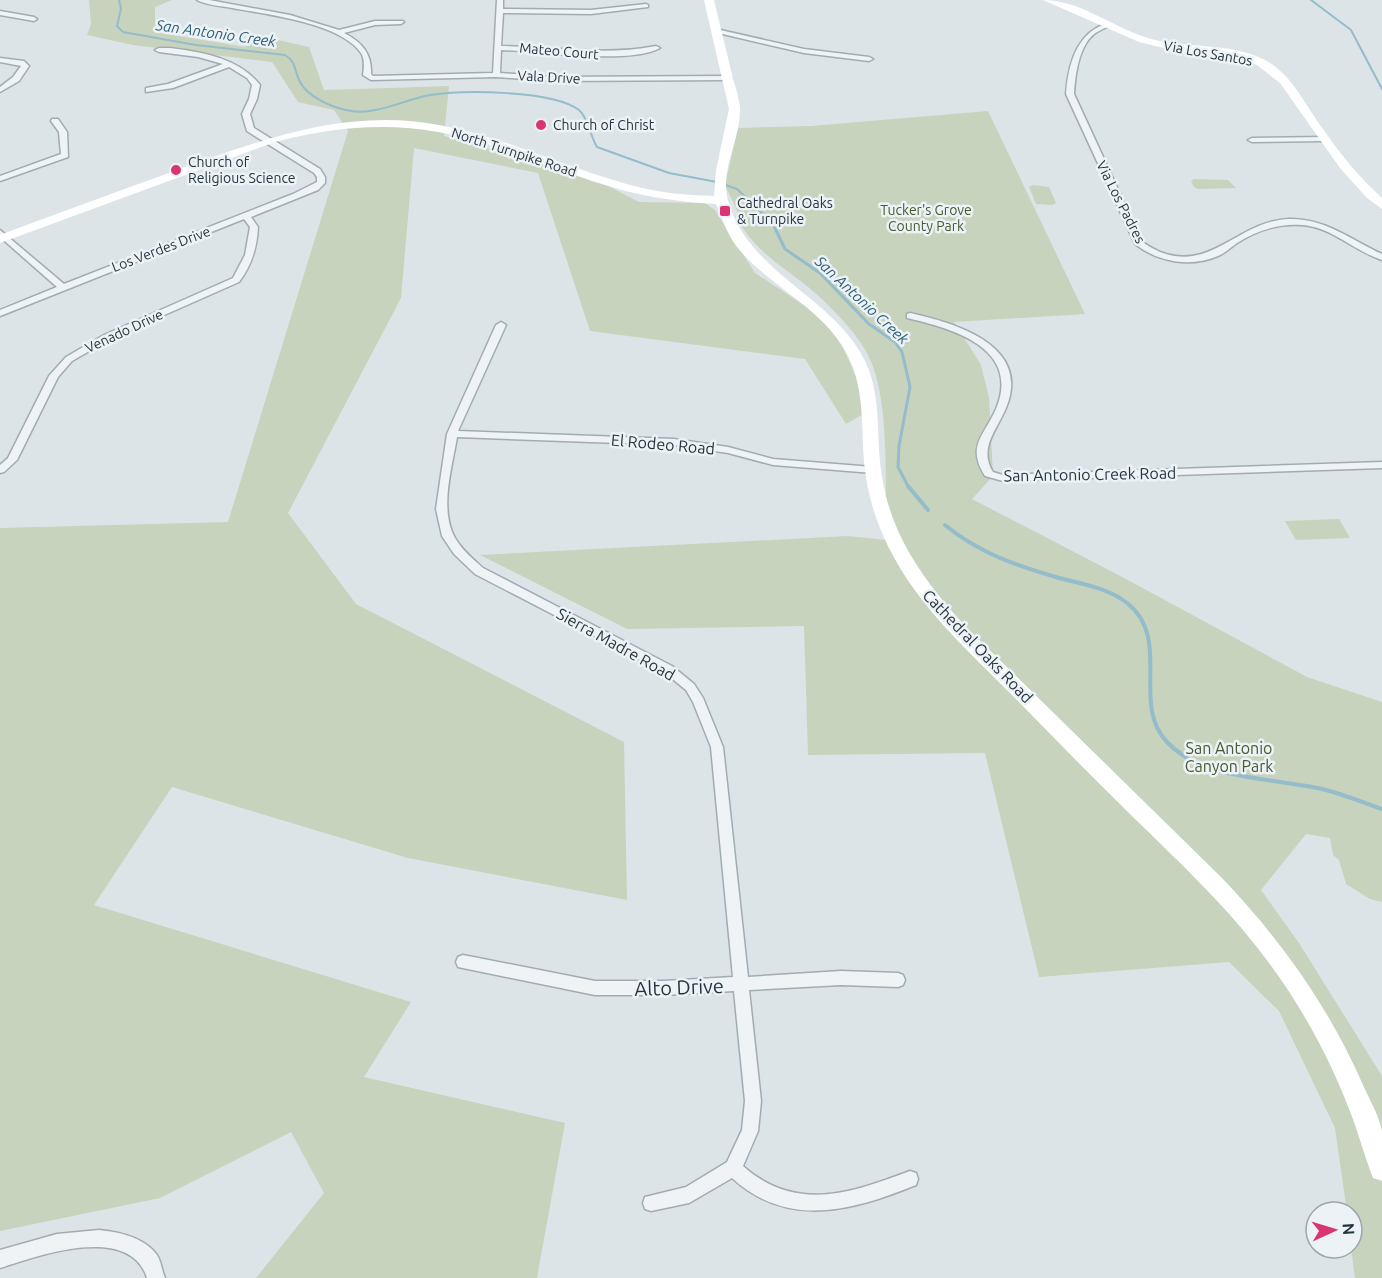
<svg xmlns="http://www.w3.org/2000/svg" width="1382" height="1278" viewBox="0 0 1382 1278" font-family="Ubuntu,sans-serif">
  <rect width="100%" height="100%" fill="#dce4e8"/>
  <g fill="#c7d3bd">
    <path d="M89,0h83l-17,7v25l90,15 19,-10 45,10 15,43 125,-4 -5,50 145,40 50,26 66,1 10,7 40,63 76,50 41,86 -26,15 -41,-65 -215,-28 -52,-158 -124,-25 -13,150 -113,215 68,91 268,138 3,158 -219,-42 -236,-71 -78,118 317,97 -47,75 201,46 -28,155h-281l68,-85 -33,-61 -131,66 -160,33v-703l228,-6 120,-391 -14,-21 -36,-8 -26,-40 -139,-17 -46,-10 4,-11z"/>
    <path d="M988,111l97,203 -131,8 27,43 8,32 4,79 -21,23 154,80 181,98 75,25v200l-12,-3 -24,-15 -7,-24 -6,-5 -3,-17 -24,-4 -45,56 38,53 83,133v202h-27l-4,-30 1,-36h-5l-12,-84 -56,-117 -50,-49 -190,15 -54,-224 -177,2 -4,-129 -177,3 -147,-74 367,-19 40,4c-3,-52 4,-138 -18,-183 -10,-21 -29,-40 -46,-57 -28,-27 -58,-39 -81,-73l2,-7 -3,-1 -16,-34 13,-57 73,-2z"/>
    <path d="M1194,179l34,1 8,8 -38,1 -4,-2 -3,-6z"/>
    <path d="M1033,185l16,2 7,16 -4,2 -16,-1 -7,-17z"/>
    <path d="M1339,519l11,19 -54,2 -11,-19z"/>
  </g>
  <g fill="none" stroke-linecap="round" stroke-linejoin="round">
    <g stroke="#94bccb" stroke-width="2">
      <path d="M119,0l2,9 -4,17 6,6 73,13 89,10c12,7 9,16 15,27 7,14 31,25 46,28 29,7 56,-10 84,-15 33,-5 123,-5 149,15 10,9 11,26 18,37l72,26 48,9 20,7 27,26"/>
      <path d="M1311,0l40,30 31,59"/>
    </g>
    <path stroke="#94bccb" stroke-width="3" d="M762,213l11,11 12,25 35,24 49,51 26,18 7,10 8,35 -11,59 -1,21 11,21"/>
    <g stroke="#94bccb" stroke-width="4">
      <path d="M908,486l20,24"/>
      <path d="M945,525c34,28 72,41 114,53 23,6 49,10 68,25 46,36 3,100 40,139 35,38 108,36 155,47 20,5 40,13 60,20"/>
    </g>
    <defs>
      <g id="street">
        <path d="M197,0h12l81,15 49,15 36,-9h28l1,1 -3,2 -26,1 -31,8c18,9 28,21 27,41l2,2 120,-3 4,-73h6v9l88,1 55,-6 2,1v2l-57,7 -88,-1 -2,33c52,1 103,10 155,0l4,2c-31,17 -121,3 -159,2l-1,23 52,4 175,-1 4,2 -4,2 -175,1 -56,-4 -125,3 -8,-5c1,-7 2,-16 -2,-22 -20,-30 -96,-39 -129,-45 -11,-2 -26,-3 -35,-8z"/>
        <path d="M0,11l34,6 3,2 -3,2 -34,-6z"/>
        <path d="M1105,24l3,2 -1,1c-4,2 -9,4 -13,7 -15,12 -19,42 -20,60 16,35 32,69 48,104 6,13 11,30 19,42 4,5 13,9 19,12 52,20 78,-31 129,-33 36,-1 62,21 93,35v6c-28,-9 -50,-33 -80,-35 -23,-2 -46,6 -65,18 -7,5 -12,10 -19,13 -28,12 -60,6 -83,-12l-69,-150c2,-28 10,-60 39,-70z"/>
        <path d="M716,29l88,20 65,8 4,2 -4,2 -65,-8 -90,-21 -1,-1z"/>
        <path d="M170,48c32,4 69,10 90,37l-3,14 -7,15 4,14 66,41 5,8v6l-7,7 -67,27 7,10c-1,20 -6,38 -19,55l-129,57 -38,22 -14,16 -41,83 -13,12 -4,1v-8l8,-7 41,-82 17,-19 38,-22 129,-57 12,-23 5,-28 -6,-8 -244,97v-6l57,-23 -57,-50v-7l64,54 229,-90 24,-12v-5l-3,-4 -67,-42 -5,-17 7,-15 3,-14 -5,-7 -18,-11 -56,21 -27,4v-4l22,-4 55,-20 -25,-7 -39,-5 -4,-2 4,-2z"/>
        <path d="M0,58l24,3 5,5 -10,15 -19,11v-5l13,-10 8,-11 -21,-4z"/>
        <path d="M52,119h6l9,13 1,25 -68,24v-5l61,-22 -2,-22 -8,-11z"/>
        <path d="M1326,137v4h-3l-71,1 -4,-2 4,-2z"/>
        <path d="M910,313c45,10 122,32 96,95 -9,22 -28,40 -13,64l10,3 379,-13v6l-379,13 -18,-5c-19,-30 -1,-40 11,-67 26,-62 -46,-81 -89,-91v-4z"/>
        <path d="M501,322l5,3 -48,106 216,8 54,8 45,12 100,8 5,3 -5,3 -100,-8 -45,-12 -54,-8 -217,-8c-5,31 -18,72 -2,101 7,12 18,21 28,30l189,98 22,18 9,14 20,49 25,230 93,-6 57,2 5,2 2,5 -2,5 -5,2 -57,-2 -92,5 12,111 -3,30 -15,35c53,47 108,27 167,5l6,2 2,6 -2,6c-64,26 -128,44 -184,-7l-43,25 -38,8 -6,-2 -2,-6 2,-6 41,-10 41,-25 15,-32 3,-29 -11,-110 -70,4h-69l-137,-28 -2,-5 2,-5 5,-2 132,26h69l69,-4 -22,-230 -18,-45 -7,-12 -22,-18 -189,-98 -21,-20 -12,-18 -6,-27 11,-75 49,-109z"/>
        <path d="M99,1230c20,2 45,7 58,25 4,6 5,16 8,23h-18c-17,-55 -108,-23 -147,-10v-18l57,-16z"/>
      </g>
    </defs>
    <use href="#street" stroke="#a1acb2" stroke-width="3"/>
    <use href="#street" fill="#eff3f6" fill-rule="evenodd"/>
    <g fill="#fff" fill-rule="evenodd">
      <path d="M704,0h10c6,26 13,53 19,79 3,10 7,22 7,31 0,32 -22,62 -11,94 22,70 103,92 135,155 18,35 12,74 17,111 8,65 45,114 88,160l254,249c58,61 106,128 140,206 6,14 16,30 19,46 0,15 0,35 0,50l-9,-3c-9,-23 -15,-47 -24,-69 -22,-58 -54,-114 -93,-163 -36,-46 -79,-86 -121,-127 -42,-41 -83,-83 -124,-125 -36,-36 -73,-70 -102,-112 -23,-34 -39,-71 -44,-112 -5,-43 2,-84 -22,-123 -26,-42 -75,-62 -106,-100 -10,-13 -15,-29 -21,-43 -42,-2 -81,-9 -121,-22 -52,-17 -103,-41 -157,-50 -54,-10 -110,-4 -163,10l-275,101v-8c55,-21 111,-41 166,-61 89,-32 177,-67 273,-49 72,13 137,48 208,64 22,5 45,6 67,7l2,-26 13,-61z"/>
      <path d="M1043,0c36,0 68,26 102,37 38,13 83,4 120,23 28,15 40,45 58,69 17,25 37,49 59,69v11l-15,-11 -27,-30 -60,-85 -23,-18 -25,-8 -60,-7 -33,-8z"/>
    </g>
  </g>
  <g fill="#d93575" stroke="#ecf2f5" stroke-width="2">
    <circle cx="541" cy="125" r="6"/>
    <circle cx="176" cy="170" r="6"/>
    <rect x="719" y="205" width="12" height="12" rx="3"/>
  </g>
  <g text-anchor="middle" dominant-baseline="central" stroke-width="5" stroke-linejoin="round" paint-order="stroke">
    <g font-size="14" fill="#25353f" stroke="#ecf2f5">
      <text transform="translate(559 51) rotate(5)">Mateo Court</text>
      <text transform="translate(1208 53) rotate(10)">Via Los Santos</text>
      <text transform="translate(549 77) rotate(3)">Vala Drive</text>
      <text transform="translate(514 152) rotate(18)">North Turnpike Road</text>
      <text transform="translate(1121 202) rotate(63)">Via Los Padres</text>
      <text transform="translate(161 249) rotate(-21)">Los Verdes Drive</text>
      <text transform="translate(124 331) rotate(-25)">Venado Drive</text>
    </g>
    <g font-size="14" fill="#25353f" stroke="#ecf2f5" text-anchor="start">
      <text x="553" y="125">Church of Christ</text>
      <text x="188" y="162">Church of<tspan x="188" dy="16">Religious Science</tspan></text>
      <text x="737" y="203">Cathedral Oaks<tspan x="737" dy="16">&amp; Turnpike</tspan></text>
    </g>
    <g font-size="14" fill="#445c31" stroke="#ecf2f5">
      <text x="926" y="210">Tucker's Grove<tspan x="926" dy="16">County Park</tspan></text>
    </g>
    <g font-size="15" font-style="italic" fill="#2c5f77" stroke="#ecf2f5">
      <text transform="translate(216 33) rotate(8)">San Antonio Creek</text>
      <text transform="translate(862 300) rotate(43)">San Antonio Creek</text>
    </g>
    <g font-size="16" fill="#25353f" stroke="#ecf2f5">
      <text transform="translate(663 444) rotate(5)">El Rodeo Road</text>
      <text transform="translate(1090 474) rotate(-1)">San Antonio Creek Road</text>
      <text transform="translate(616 644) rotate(29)">Sierra Madre Road</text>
      <text transform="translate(978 646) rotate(46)">Cathedral Oaks Road</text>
    </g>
    <g font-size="16" fill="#445c31" stroke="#ecf2f5">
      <text x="1229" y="748">San Antonio<tspan x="1229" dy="18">Canyon Park</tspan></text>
    </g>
    <g font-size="20" fill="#25353f" stroke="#ecf2f5">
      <text transform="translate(679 987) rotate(-2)">Alto Drive</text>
    </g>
  </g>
  <g transform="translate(1334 1230) rotate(86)"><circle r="28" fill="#ecf2f5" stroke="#9ca6ac" stroke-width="1.5"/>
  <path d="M0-4.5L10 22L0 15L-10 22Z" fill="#d93575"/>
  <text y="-9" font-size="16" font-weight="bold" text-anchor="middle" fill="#25353f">N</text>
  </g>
</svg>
